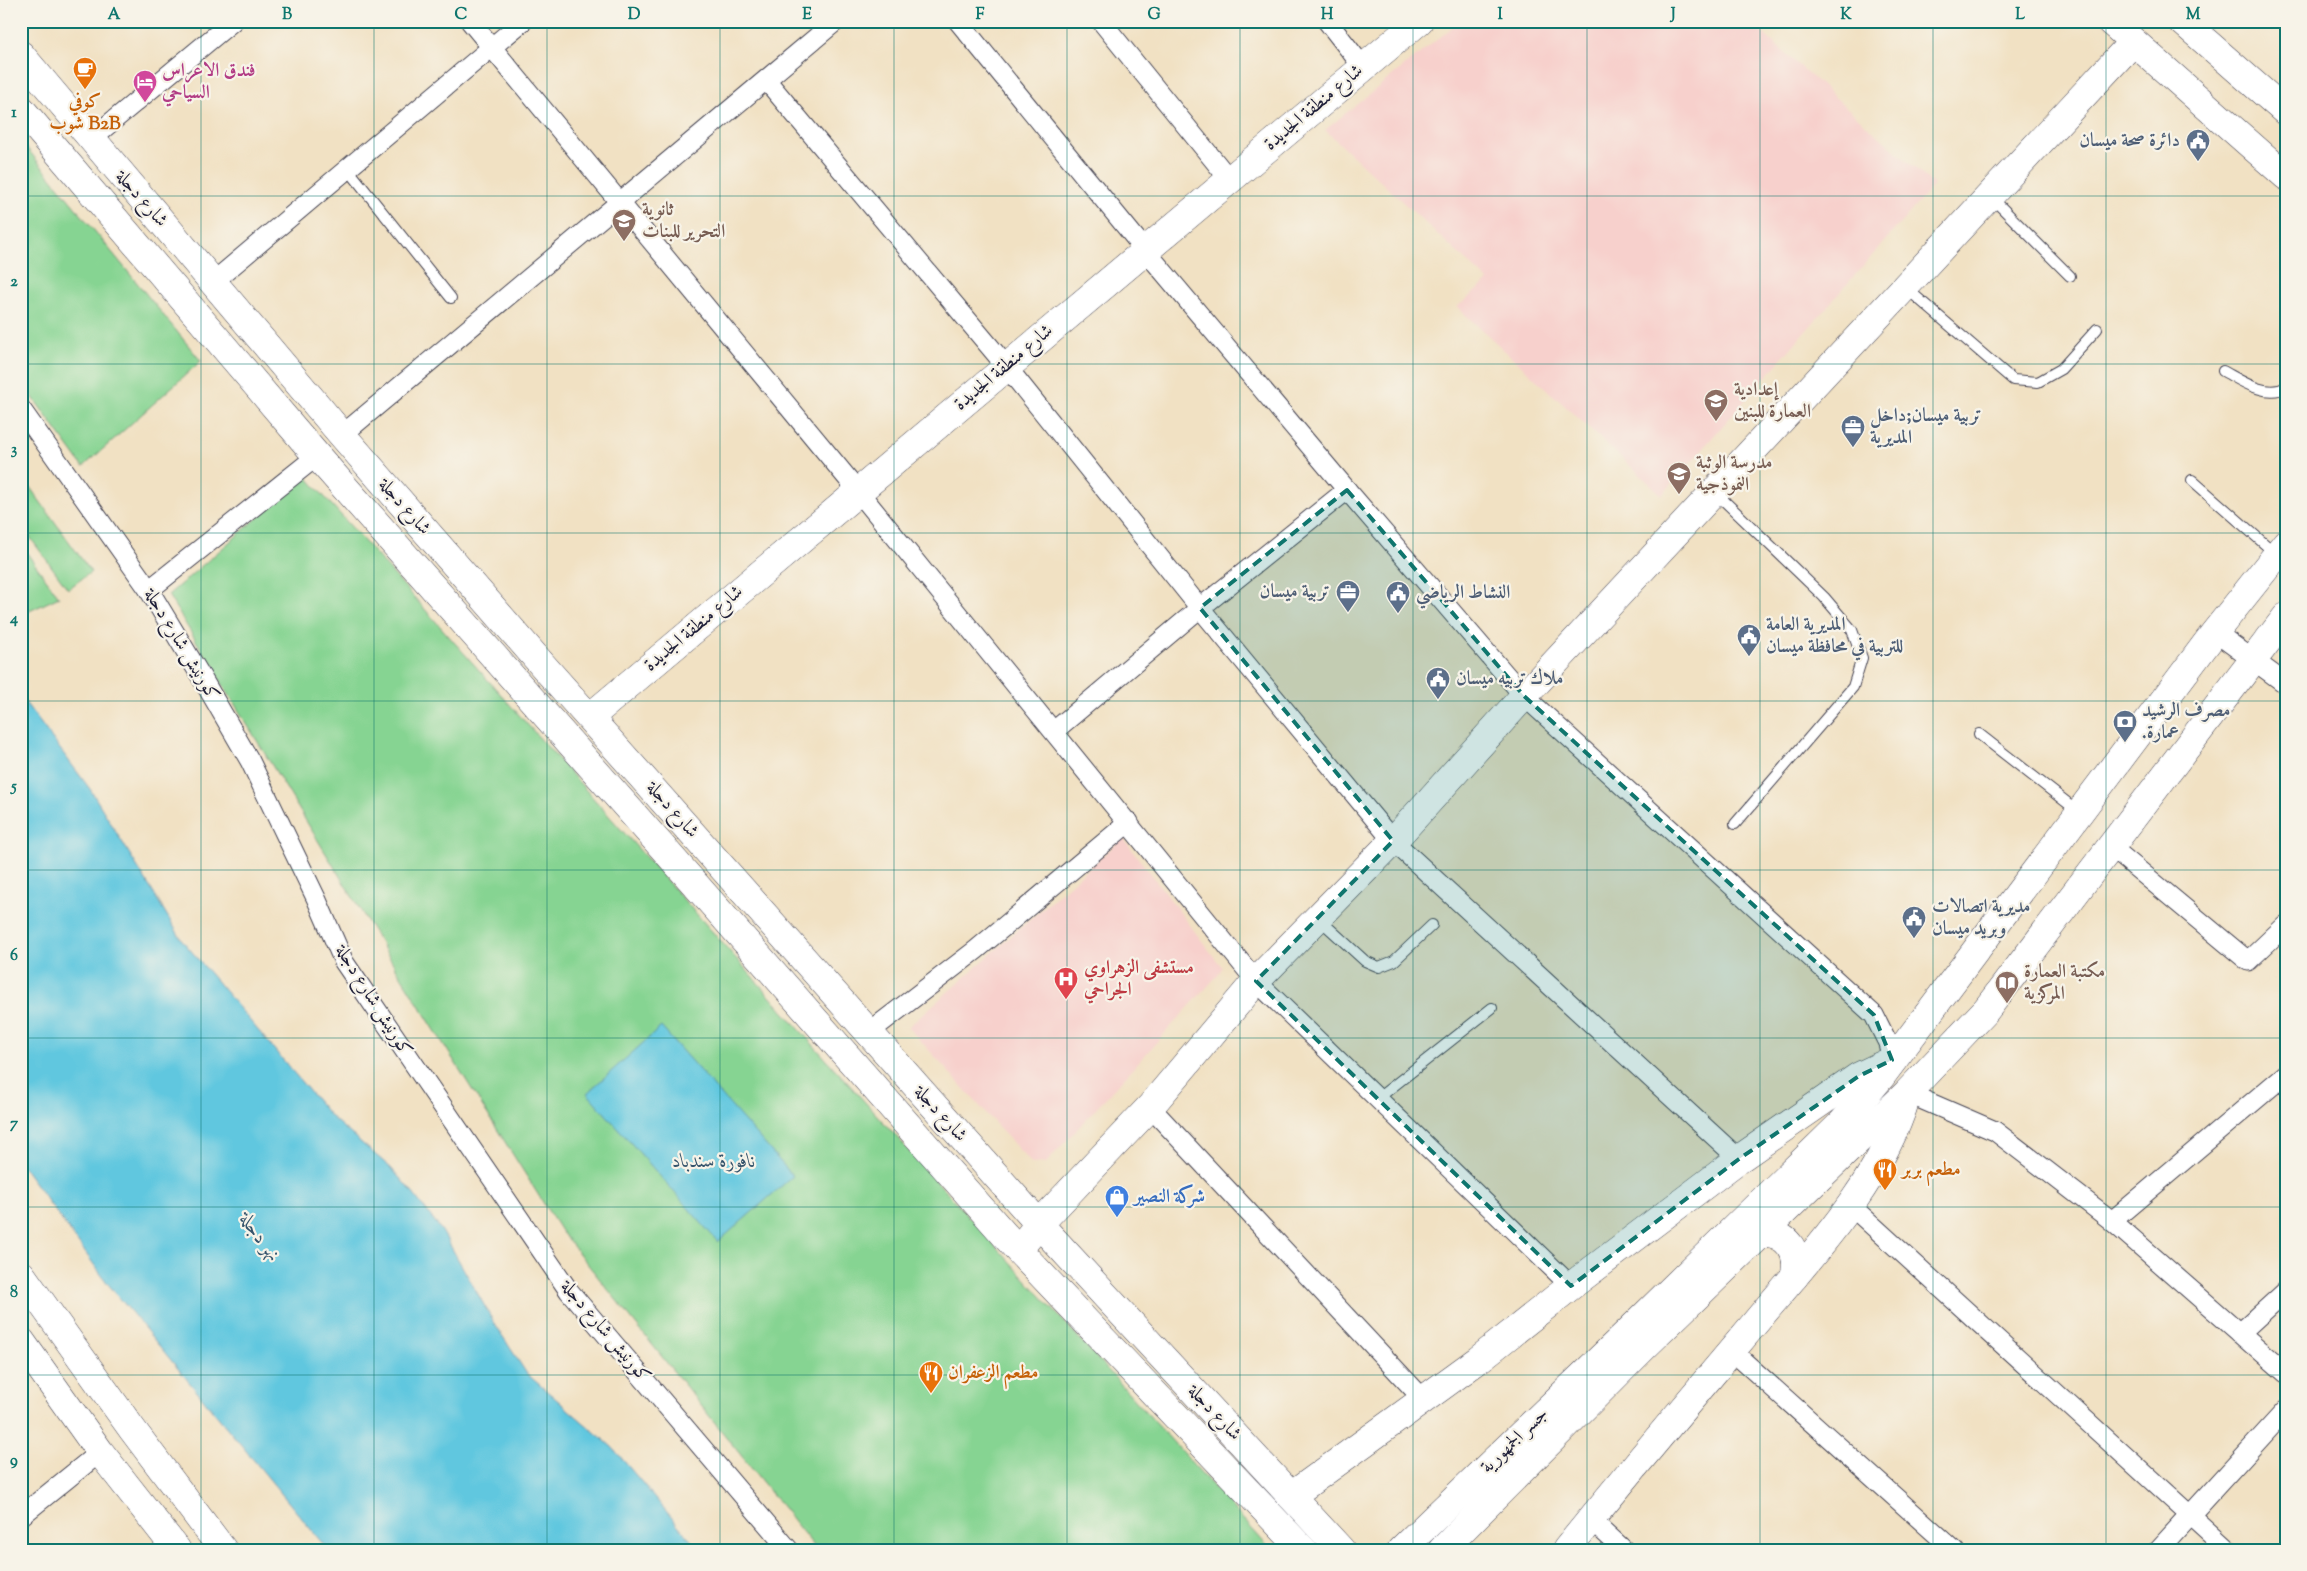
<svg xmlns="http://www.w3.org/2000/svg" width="2307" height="1571" viewBox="0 0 2307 1571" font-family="'Sorts Mill Goudy',Amiri,serif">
  <rect width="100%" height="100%" fill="#f7f3e8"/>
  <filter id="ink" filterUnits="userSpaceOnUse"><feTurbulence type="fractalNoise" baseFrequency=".02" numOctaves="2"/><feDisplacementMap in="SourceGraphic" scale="10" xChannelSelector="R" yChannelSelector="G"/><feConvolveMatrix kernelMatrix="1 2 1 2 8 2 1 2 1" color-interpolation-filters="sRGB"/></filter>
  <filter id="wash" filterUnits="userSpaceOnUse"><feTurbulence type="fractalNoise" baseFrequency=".0096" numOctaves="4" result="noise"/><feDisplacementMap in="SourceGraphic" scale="20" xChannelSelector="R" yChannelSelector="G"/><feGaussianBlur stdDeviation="1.12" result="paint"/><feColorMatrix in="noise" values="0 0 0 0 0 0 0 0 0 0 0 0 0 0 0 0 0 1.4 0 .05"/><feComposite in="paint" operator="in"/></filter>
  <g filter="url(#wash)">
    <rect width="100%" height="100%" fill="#f1e1c3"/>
    <g fill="#f7d0cc">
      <path d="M1460,21h289l185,164 -272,310 -205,-188 31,-26 -163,-151z"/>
      <path d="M1123,838l99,129 -3,7 -173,189 -14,1 -124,-137z"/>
    </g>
    <g fill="#86d492" stroke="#547b66">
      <path d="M21,141l180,220 -118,106 -62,-86z"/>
      <path d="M21,475l70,97 -23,17 -47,-64z"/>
      <path d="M306,476l510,572 455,502h-454l-256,-319 -159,-253 -234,-383z"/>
      <path d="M21,545l38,52 -38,18z"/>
    </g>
    <g fill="#61c7df" stroke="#42748d">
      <path d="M21,697l69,92 92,151 149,177 60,51 21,24 30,39 54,95 31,48 85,73 87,103h-371l-220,-266 -87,-120z"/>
      <path d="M661,1027l132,149 -75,66 -131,-149z"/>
    </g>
  </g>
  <g filter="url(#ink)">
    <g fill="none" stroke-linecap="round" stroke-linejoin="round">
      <defs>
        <g id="lane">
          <path d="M348,169l103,129"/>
          <path d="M1990,196l80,80"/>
          <path d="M1906,288l107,92 25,2 23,-13 36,-40"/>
          <path d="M2223,371c17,9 44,28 63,16"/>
          <path d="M2192,480l84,74"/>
          <path d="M1715,492l109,105 28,33 10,28 -9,29 -118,137"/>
          <path d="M1979,734l100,78"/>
          <path d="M1319,919l46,42 14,6 15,-6 38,-36"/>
          <path d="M1377,1099l115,-91"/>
        </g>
        <g id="street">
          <path d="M470,21l388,470 398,490 315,305"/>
          <path d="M958,21l187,229 202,240 177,206 350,319 14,28 4,17"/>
          <path d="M1101,21l128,158"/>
          <path d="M1327,21l36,46"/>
          <path d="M767,81l239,285 194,242 193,233 346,318"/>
          <path d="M91,139l142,-118"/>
          <path d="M213,282l310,-261"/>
          <path d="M21,409l128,181 50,83 51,88 66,137 28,64 225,329 220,259"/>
          <path d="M342,435l494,-414"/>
          <path d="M149,590l168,-134"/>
          <path d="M2215,632l71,52"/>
          <path d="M1054,731l146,-123 147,-118"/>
          <path d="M2111,847l137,114 38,-36"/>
          <path d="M868,1033l108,-83 153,-128"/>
          <path d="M1907,1093l88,38 117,90 174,152"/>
          <path d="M1150,1107l274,293"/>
          <path d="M1850,1205l378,345"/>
          <path d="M2112,1221l174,-147"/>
          <path d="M2240,1333l46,-42"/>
          <path d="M1732,1351l222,199"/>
          <path d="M21,1516l79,-64"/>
          <path d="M1590,1519l34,31"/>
          <path d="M2158,1550l128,-140"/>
        </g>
        <g id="secondary">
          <path d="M2110,21l176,155"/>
          <path d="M2182,21l104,91"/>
          <path d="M21,55l321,380 204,234 493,555 302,326"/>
          <path d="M21,109l296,347 701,794 285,300"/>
          <path d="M590,717l829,-696"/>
          <path d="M1027,1239l12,-15 111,-117 106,-126 137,-140 131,-145 609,-654"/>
          <path d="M21,1274l111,155 91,121"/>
          <path d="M21,1341l79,111 77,98"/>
        </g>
        <g id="primary">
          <path d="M1763,1232c25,2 38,21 31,45"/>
          <path d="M1291,1496l187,-136 93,-74 168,-127 120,-83 25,-12"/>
          <path d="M1401,1550l228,-219 214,-209 37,-44 335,-446 71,-89"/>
          <path d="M1442,1550l202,-203 263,-254 79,-83 300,-393"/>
          <path d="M1566,1550c62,-77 126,-152 189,-227 56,-67 126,-141 151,-225"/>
        </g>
      </defs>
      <use href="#lane" stroke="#413f4f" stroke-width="12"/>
      <use href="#street" stroke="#413f4f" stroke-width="21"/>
      <use href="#secondary" stroke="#413f4f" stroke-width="29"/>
      <use href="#primary" stroke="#413f4f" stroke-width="29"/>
      <use href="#lane" stroke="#fff" stroke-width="10"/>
      <use href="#street" stroke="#fff" stroke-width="19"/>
      <use href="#secondary" stroke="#fff" stroke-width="28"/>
      <use href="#primary" stroke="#fff" stroke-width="28"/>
    </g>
  </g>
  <path fill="#0f766e" fill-opacity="0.2" stroke="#0f766e" stroke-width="4" stroke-dasharray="10 6" stroke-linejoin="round" d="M1347,490l177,206 350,319 18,45 -33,16 -120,83 -168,127 -315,-305 137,-140 -193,-233z"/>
  <path fill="none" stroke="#0f766e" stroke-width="1" stroke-opacity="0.55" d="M201,21v1529M374,21v1529M547,21v1529M720,21v1529M894,21v1529M1067,21v1529M1240,21v1529M1413,21v1529M1587,21v1529M1760,21v1529M1933,21v1529M2106,21v1529M21,196h2265M21,364h2265M21,533h2265M21,701h2265M21,870h2265M21,1038h2265M21,1207h2265M21,1375h2265"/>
  <defs>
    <symbol id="cafe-pin" viewBox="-11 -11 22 30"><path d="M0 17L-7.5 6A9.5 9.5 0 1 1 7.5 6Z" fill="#e8710a" stroke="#f7f3e8"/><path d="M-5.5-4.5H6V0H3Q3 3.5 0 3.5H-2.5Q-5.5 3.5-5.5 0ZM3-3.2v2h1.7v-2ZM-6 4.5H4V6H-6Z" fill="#fff"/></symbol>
    <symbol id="hotel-pin" viewBox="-11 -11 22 30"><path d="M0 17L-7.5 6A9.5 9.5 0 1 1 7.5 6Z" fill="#d1479c" stroke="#f7f3e8"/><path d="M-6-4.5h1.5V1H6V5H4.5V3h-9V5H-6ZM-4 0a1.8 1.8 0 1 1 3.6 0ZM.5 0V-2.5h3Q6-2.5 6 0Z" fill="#fff"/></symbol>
    <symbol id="civic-pin" viewBox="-11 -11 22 30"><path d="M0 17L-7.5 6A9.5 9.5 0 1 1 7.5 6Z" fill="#5c6f8a" stroke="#f7f3e8"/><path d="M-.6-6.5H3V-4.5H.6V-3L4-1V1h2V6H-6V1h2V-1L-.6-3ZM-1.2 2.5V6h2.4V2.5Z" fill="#fff"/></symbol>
    <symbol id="school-pin" viewBox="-11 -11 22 30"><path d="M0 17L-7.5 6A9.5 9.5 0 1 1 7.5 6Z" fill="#8d6e63" stroke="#f7f3e8"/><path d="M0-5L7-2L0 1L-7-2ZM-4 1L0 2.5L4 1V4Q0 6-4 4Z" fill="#fff"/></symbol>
    <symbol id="office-pin" viewBox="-11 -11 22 30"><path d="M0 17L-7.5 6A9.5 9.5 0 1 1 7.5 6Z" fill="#5c6f8a" stroke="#f7f3e8"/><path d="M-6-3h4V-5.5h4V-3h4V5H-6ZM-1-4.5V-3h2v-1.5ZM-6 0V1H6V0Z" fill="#fff"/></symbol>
    <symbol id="bank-pin" viewBox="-11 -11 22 30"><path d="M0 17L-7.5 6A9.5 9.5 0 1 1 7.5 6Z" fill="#5c6f8a" stroke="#f7f3e8"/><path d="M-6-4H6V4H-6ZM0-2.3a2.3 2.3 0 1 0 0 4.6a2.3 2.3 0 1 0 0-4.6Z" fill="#fff"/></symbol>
    <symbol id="hospital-pin" viewBox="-11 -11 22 30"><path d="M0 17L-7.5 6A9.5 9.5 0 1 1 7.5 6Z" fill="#e0444e" stroke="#f7f3e8"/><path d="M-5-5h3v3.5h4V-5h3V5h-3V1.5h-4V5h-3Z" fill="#fff"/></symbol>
    <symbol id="library-pin" viewBox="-11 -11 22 30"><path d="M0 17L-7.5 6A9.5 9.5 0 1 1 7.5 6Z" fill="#8d6e63" stroke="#f7f3e8"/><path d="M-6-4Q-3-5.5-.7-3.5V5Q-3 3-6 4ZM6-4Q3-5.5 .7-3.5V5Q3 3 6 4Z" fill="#fff"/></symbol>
    <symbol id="restaurant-pin" viewBox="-11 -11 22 30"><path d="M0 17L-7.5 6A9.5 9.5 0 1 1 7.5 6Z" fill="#e8710a" stroke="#f7f3e8"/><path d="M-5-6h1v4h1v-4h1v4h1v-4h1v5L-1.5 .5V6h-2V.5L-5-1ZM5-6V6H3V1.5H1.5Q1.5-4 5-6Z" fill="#fff"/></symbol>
    <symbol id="shop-pin" viewBox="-11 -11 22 30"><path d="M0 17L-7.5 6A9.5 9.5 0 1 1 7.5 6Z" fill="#3f7fe0" stroke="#f7f3e8"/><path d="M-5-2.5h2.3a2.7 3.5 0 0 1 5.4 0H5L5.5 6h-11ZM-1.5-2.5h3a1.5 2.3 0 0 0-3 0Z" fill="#fff"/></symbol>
  </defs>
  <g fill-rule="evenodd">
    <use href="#cafe-pin" x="71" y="55" width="28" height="38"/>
    <use href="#hotel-pin" x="131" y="68" width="28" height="38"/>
    <use href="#civic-pin" x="2184" y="127" width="28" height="38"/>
    <use href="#school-pin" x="610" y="207" width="28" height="38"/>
    <use href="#school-pin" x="1702" y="387" width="28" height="38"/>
    <use href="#office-pin" x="1839" y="413" width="28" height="38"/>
    <use href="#school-pin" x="1665" y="460" width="28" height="38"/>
    <use href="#office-pin" x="1334" y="578" width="28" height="38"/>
    <use href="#civic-pin" x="1384" y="579" width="28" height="38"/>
    <use href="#civic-pin" x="1735" y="622" width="28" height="38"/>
    <use href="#civic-pin" x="1424" y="665" width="28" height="38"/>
    <use href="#bank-pin" x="2111" y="708" width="28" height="38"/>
    <use href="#civic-pin" x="1900" y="904" width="28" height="38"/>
    <use href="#hospital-pin" x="1052" y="965" width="28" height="38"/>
    <use href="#library-pin" x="1993" y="969" width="28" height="38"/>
    <use href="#restaurant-pin" x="1871" y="1156" width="28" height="38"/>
    <use href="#shop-pin" x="1103" y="1183" width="28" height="38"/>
    <use href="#restaurant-pin" x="917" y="1359" width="28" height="38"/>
  </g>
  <g text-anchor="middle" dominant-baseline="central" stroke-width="4.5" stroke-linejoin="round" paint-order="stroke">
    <g font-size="19" font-weight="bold" fill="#b23c85" stroke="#f7f3e8" text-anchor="start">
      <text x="162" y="71">فندق الاعراس<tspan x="162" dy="22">السياحي</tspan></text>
    </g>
    <g font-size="19" font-weight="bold" fill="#c56008" stroke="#f7f3e8" text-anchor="start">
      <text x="85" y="102" text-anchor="middle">كوفي<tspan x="85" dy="22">شوب B2B</tspan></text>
      <text x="1902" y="1170">مطعم بربر</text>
      <text x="948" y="1373">مطعم الزعفران</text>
    </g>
    <g font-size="19" fill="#22223b" stroke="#f7f3e8">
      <text transform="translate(1314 108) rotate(-40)">شارع منطقة الجديدة</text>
      <text transform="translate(141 199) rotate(49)">شارع دجلة</text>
      <text transform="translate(1004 368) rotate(-40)">شارع منطقة الجديدة</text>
      <text transform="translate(404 507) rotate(49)">شارع دجلة</text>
      <text transform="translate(694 629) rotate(-40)">شارع منطقة الجديدة</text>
      <text transform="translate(181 645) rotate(59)">كورنيش شارع دجلة</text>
      <text transform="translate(672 810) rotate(49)">شارع دجلة</text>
      <text transform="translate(373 1001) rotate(58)">كورنيش شارع دجلة</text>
      <text transform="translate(940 1114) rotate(48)">شارع دجلة</text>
      <text transform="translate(605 1332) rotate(50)">كورنيش شارع دجلة</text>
      <text transform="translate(1214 1413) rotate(47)">شارع دجلة</text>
      <text transform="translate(1515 1441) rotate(-44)">جسر الجمهورية</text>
    </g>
    <g font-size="19" font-weight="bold" fill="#4e5e75" stroke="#f7f3e8" text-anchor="start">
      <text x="2180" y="141" text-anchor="end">دائرة صحة ميسان</text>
      <text x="1870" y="416">تربية ميسان;داخل<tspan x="1870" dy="22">المديرية</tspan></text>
      <text x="1330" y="592" text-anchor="end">تربية ميسان</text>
      <text x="1416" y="593">النشاط الرياضي</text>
      <text x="1766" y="625">المديرية العامة<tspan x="1766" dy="22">للتربية في محافظة ميسان</tspan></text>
      <text x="1456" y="679">ملاك تربيه ميسان</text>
      <text x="2142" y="711">مصرف الرشيد<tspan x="2142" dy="22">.عمارة</tspan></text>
      <text x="1932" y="907">مديرية اتصالات<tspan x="1932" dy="22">وبريد ميسان</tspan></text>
    </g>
    <g font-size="19" font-weight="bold" fill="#785e54" stroke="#f7f3e8" text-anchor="start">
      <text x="642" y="210">ثانوية<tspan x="642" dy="22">التحرير للبنات</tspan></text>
      <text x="1734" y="390">إعدادية<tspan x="1734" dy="22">العمارة للبنين</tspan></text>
      <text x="1696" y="463">مدرسة الوثبة<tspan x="1696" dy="22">النموذجية</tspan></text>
      <text x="2024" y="972">مكتبة العمارة<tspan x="2024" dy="22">المركزية</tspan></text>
    </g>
    <g font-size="19" font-weight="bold" fill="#be3a42" stroke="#f7f3e8" text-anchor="start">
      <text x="1084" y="968">مستشفى الزهراوي<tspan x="1084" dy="22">الجراحي</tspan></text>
    </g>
    <g font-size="19" font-weight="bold" fill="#366cbe" stroke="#f7f3e8" text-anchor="start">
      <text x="1134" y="1197">شركة النصير</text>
    </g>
    <g font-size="20" font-style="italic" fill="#35546c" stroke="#f7f3e8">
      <text x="714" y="1162">نافورة سندباد</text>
      <text transform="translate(259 1238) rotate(53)">نهر دجلة</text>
    </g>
  </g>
  <rect width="2307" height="1571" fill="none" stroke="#f7f3e8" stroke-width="55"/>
  <rect x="28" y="28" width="2252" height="1516" fill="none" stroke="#0f766e" stroke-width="2"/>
  <g font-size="16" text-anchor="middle" font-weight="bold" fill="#0f766e">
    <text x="114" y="19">A</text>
    <text x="287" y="19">B</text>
    <text x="461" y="19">C</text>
    <text x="634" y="19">D</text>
    <text x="807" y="19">E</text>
    <text x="980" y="19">F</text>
    <text x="1154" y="19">G</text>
    <text x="1327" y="19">H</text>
    <text x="1500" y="19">I</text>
    <text x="1673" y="19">J</text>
    <text x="1846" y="19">K</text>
    <text x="2020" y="19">L</text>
    <text x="2193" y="19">M</text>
    <text x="14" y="117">1</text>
    <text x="14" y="286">2</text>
    <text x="14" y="454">3</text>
    <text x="14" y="623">4</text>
    <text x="14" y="791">5</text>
    <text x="14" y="960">6</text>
    <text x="14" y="1128">7</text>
    <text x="14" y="1297">8</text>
    <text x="14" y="1465">9</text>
  </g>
</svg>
